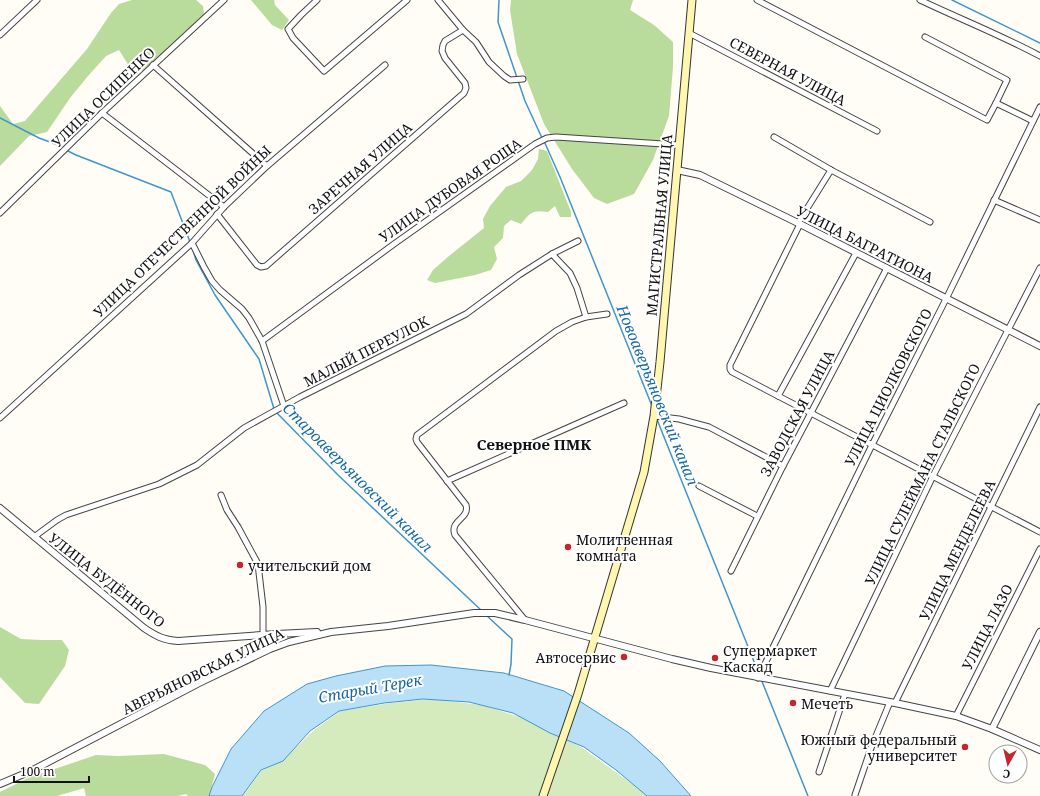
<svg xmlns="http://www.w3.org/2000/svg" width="1040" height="796" viewBox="0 0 1040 796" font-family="'Noto Serif',serif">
  <rect width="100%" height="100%" fill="#fffdf5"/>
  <path fill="#d5ebbd" d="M432,699l50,6 50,16 49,26 54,39 12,10h-404l18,-25 21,-10 31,-30 27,-20 51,-8z"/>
  <g fill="#b9dc9c">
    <path d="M132,0h64l7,6 2,14 -63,51 -13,-5 -10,-16 -13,6 -18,20 -18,22 -23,34 -18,4 -29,30v-60l13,18 12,-3 62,-72 24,-36 8,-9z"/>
    <path d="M251,0h23l1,5 14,15 -7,10 -10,-5z"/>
    <path d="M511,0h122l-3,10 24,15 19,17v25l-4,49 -16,44 -19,34 -27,10 -13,-6 -22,-29 -28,-45 -27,-70 -7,-44z"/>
    <path d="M539,149l8,2 24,61v5h-11l-5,-11 -7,6c-16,-2 -17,0 -27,12l-10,-4 -7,6 -1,12 -9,9 3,12 -6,11 -16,5 -40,8 -8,-3 6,-10 16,-14 35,-28 -1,-9 7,-13 16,-19 15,-6 11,-11 6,-11z"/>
    <path d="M0,627l21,12 21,1h20l7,10 -4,16 -26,38 -14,-1 -25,-26z"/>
    <path d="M164,754l41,11 10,9 -6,22h-21l-2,-2 -8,2h-92l-2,-8 -27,8h-57v-4l28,-14 68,-23 22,1z"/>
  </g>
  <path fill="#b9e0f7" stroke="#3f96cf" d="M431,665l73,8 60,18 65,42 31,28 31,35h-44l-31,-26 -32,-23 -34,-14 -37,-20 -44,-11 -46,-3 -39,4 -45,8 -29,20 -27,30 -22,9 -19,26h-33l3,-9 19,-38 33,-38 43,-27 29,-8 49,-10z"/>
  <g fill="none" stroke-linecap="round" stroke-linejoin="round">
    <g stroke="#3f96cf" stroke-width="1.5">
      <path d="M499,0l-1,22 27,79 17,37"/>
      <path d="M952,0l88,43"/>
      <path d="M0,118l39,20 19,7 5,3"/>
      <path d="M544,141l16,36 92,229"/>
      <path d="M66,150l10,5 95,37 19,50"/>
      <path d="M193,250l3,10 19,35 44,64 15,50"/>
      <path d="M276,412l62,63 144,136"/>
      <path d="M656,417l103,257"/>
      <path d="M486,615l26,24 -1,25 -2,11"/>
      <path d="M761,679l47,117"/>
    </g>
    <defs>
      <g id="minor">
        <path d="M317,0l-16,15 -13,14 5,9 31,33 83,-71"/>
        <path d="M438,0l25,30 13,12 13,20 15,14 6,4 13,-1"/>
        <path d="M757,0l230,120 9,-17 37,18"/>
        <path d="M920,0c40,19 81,35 120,56"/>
        <path d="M689,33l188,98"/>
        <path d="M0,35l37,-35"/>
        <path d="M925,37l82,43 -11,23"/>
        <path d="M153,65l114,101"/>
        <path d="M102,113l73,56 49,38"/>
        <path d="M774,137l57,33 99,52"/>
        <path d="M994,200l46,20"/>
        <path d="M0,213l102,-100 122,-113"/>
        <path d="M217,214l40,51 4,2 5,-1 198,-173 2,-5 -1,-5 -20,-25 -3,-7 1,-6 2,-4 18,-11"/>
        <path d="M798,223l33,-53"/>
        <path d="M800,224l-70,141v4l2,3 308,160"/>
        <path d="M192,243l12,24 8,14 8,9 22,19 7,9 13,23 22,65"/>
        <path d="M552,254l18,19 7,15 9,29"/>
        <path d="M262,341l132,-97 141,-100 12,-6 9,-1 123,8"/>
        <path d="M778,396l78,-143"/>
        <path d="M654,416l25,3 30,8 74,39"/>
        <path d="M0,418l192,-175 32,-36 43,-41 118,-101"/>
        <path d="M447,481l177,-78"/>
        <path d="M699,486l58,30"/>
        <path d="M221,495l6,15 11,17 20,37 5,43v28"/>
        <path d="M34,537l23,-17 9,-5 93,-31 38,-19 47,-37 56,-31 166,-83 53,-39 33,-21 26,-13"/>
        <path d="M731,571l52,-105 104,-198"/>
        <path d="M525,620l-70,-85c-6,-15 15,-16 11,-30l-49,-63 -1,-3 1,-4 139,-104 16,-9 14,-5 21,-3"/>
        <path d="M758,678l114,-233 74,-146 94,-192"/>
        <path d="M830,691l103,-215 75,-146 32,-62"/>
        <path d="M895,703l145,-296"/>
        <path d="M956,716l84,-167"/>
        <path d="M819,772l26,-78"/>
        <path d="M855,795l16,-47 19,-46"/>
      </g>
      <g id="tertiary">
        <path d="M677,170l23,5 100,49 240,122"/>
        <path d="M0,508l144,120c12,8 19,12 34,13l99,-7 40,-2"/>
        <path d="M992,729l48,-97"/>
        <path d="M0,784l31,-13 168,-88 71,-34 19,-7 42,-10 57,-6 86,-13h21l30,7 147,39 39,9 184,35 61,13 36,13 48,21"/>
      </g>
      <path id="secondary" d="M543,796l35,-102 66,-222 10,-56 6,-54 32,-362"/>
    </defs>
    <use href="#minor" stroke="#444" stroke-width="7"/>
    <use href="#tertiary" stroke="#444" stroke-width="8"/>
    <use href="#secondary" stroke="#333" stroke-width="9"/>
    <use href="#minor" stroke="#fff" stroke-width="5"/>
    <use href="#tertiary" stroke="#fff" stroke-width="6"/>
    <use href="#secondary" stroke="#fff6b0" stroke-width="7"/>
  </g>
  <g fill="#c4262e" stroke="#fff" stroke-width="1.5">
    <circle cx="568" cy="547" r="4"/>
    <circle cx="240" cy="565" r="4"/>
    <circle cx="624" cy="657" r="4"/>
    <circle cx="715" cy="658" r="4"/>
    <circle cx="793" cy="703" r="4"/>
    <circle cx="965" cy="747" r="4"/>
  </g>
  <g text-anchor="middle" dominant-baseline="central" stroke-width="4" stroke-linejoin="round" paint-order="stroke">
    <g font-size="14" fill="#111" stroke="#fff">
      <text transform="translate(788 71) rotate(28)">СЕВЕРНАЯ УЛИЦА</text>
      <text transform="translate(103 97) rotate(-44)">УЛИЦА ОСИПЕНКО</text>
      <text transform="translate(360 168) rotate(-41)">ЗАРЕЧНАЯ УЛИЦА</text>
      <text transform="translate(450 190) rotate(-35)">УЛИЦА ДУБОВАЯ РОЩА</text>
      <text transform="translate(659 225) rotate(-85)">МАГИСТРАЛЬНАЯ УЛИЦА</text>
      <text transform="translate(182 231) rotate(-44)">УЛИЦА ОТЕЧЕСТВЕННОЙ ВОЙНЫ</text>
      <text transform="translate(865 244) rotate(27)">УЛИЦА БАГРАТИОНА</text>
      <text transform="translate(366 351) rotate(-27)">МАЛЫЙ ПЕРЕУЛОК</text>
      <text transform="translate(888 387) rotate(-63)">УЛИЦА ЦИОЛКОВСКОГО</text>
      <text transform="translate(797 413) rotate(-62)">ЗАВОДСКАЯ УЛИЦА</text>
      <text transform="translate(922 474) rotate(-64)">УЛИЦА СУЛЕЙМАНА СТАЛЬСКОГО</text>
      <text transform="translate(957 550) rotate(-64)">УЛИЦА МЕНДЕЛЕЕВА</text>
      <text transform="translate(107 580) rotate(38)">УЛИЦА БУДЁННОГО</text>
      <text transform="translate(987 627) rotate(-63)">УЛИЦА ЛАЗО</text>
      <text transform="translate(203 671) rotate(-26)">АВЕРЬЯНОВСКАЯ УЛИЦА</text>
    </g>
    <g font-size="14" fill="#111" stroke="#fff" text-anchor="start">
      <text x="576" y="539">Молитвенная<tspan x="576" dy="16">комната</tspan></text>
      <text x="248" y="565">учительский дом</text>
      <text x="723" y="650">Супермаркет<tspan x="723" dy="16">Каскад</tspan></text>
      <text x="616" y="657" text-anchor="end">Автосервис</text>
      <text x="801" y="703">Мечеть</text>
      <text x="957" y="739" text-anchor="end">Южный федеральный<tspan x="957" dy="16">университет</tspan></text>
    </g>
    <g font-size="15" font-style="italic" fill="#1768a6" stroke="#fff">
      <text transform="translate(658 395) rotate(68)">Новоаверьяновский канал</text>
      <text transform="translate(358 477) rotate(45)">Староаверьяновский канал</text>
      <text transform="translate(370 688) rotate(-10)">Старый Терек</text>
    </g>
    <g font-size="15" font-weight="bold" fill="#111" stroke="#fff">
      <text x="534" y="444">Северное ПМК</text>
    </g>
  </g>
  <g transform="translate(1008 764) rotate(188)"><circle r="19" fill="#ffffff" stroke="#a0a0a0"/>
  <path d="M0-3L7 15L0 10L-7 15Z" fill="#c4262e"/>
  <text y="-6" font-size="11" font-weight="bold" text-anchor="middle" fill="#111111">С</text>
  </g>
  <path d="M14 776v6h75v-6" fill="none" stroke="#111111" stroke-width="2"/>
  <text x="20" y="776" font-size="12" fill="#111111" stroke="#ffffff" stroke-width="3" paint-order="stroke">100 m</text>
</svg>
